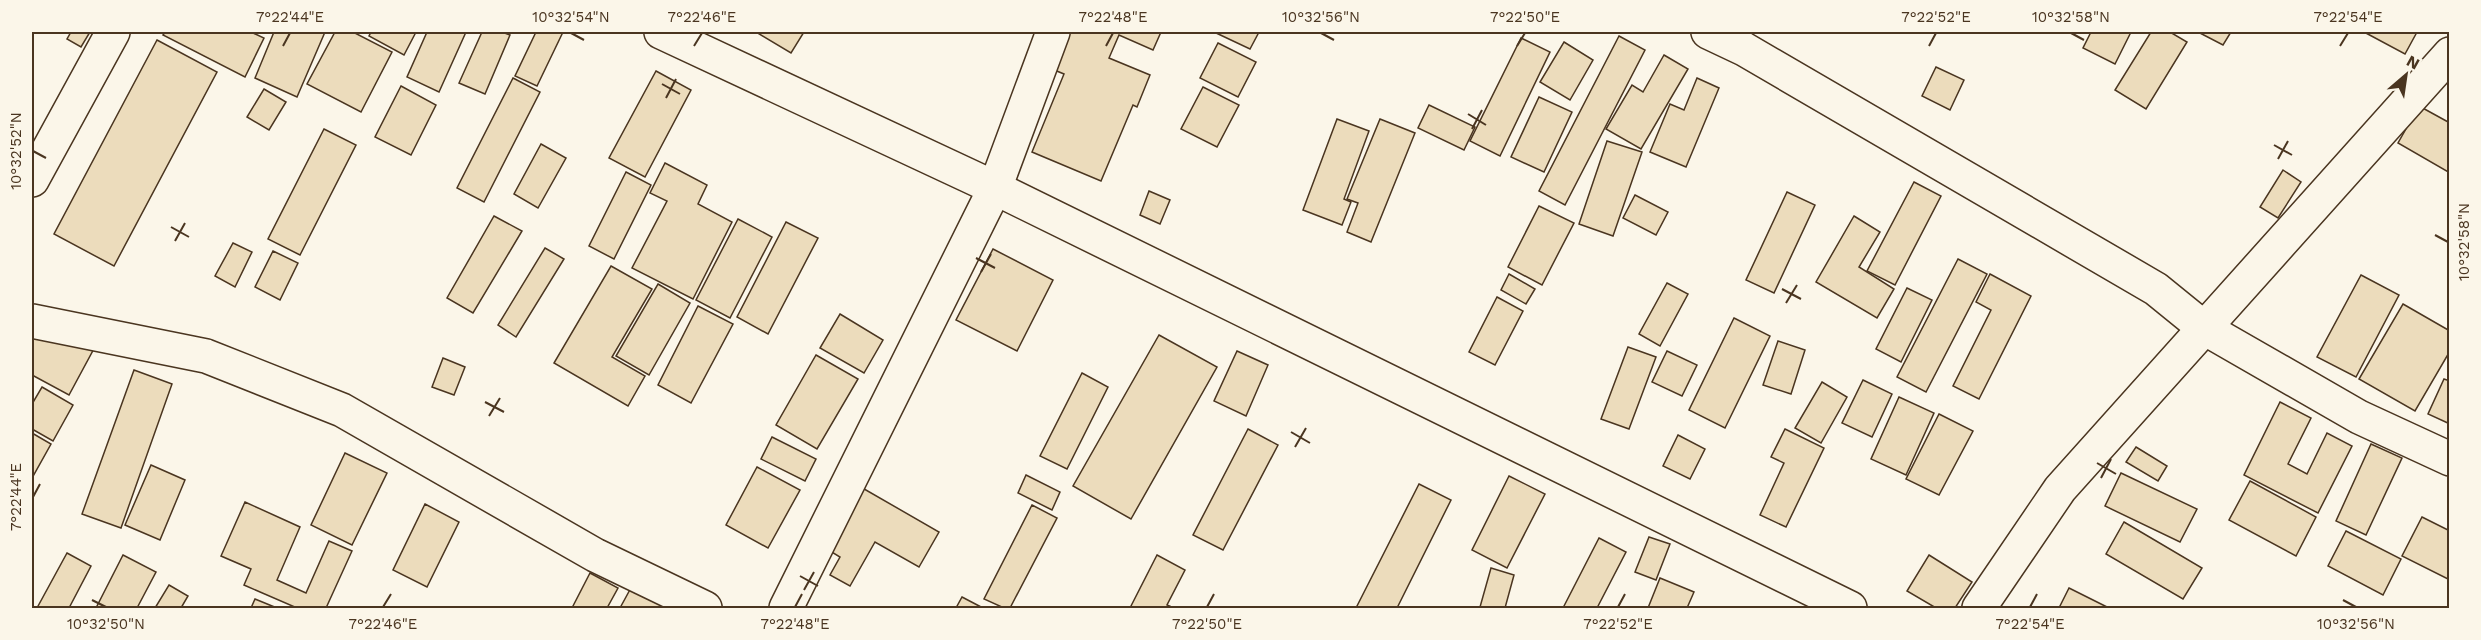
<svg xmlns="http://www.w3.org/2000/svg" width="2481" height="640" viewBox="0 0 2481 640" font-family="'Work Sans',sans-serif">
  <rect width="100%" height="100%" fill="#fbf6e9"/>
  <g fill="#ecdcbc" stroke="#4a3520" stroke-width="1.5">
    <path d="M71,32h19l-9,15 -14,-8z"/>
    <path d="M165,32h86l13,6 -19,39 -82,-42z"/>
    <path d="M274,32h51l-28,65 -42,-19z"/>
    <path d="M335,32h18l39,20 -31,60 -54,-28z"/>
    <path d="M371,32h45l-12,23 -35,-19z"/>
    <path d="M427,32h39l-27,60 -32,-15z"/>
    <path d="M482,32h20l8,3 -25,59 -26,-11z"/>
    <path d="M536,32h27l-26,54 -22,-10z"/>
    <path d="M756,32h48l-13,21z"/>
    <path d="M1062,32h99l-8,18 -34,-15 -10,23 41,17 -13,32 -4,-2 -32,76 -69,-29 32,-78 -17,-7z"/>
    <path d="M1214,32h45l-9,17z"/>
    <path d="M2091,32h40l-16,32 -32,-16z"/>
    <path d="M2151,32h19l17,10 -41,67 -31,-19z"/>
    <path d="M2198,32h33l-8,13z"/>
    <path d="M2364,32h53l-12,22z"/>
    <path d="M1619,36l26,14 -80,155 -26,-14z"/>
    <path d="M1521,38l29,14 -50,104 -30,-15z"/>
    <path d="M157,40l60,32 -103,194 -60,-32z"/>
    <path d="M1564,42l29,18 -23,40 -30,-18z"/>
    <path d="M1218,43l38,19 -18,35 -38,-19z"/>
    <path d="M1664,55l24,14 -47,80 -35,-20 26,-44 11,7z"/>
    <path d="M1936,67l28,13 -14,30 -28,-14z"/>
    <path d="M656,71l35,19 -46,87 -36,-19z"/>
    <path d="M513,78l27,14 -56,110 -27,-14z"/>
    <path d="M1697,78l22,10 -33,79 -36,-15 20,-48 14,6z"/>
    <path d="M401,86l35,19 -25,50 -36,-18z"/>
    <path d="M1203,87l36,18 -22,42 -36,-18z"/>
    <path d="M264,89l22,13 -17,28 -22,-13z"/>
    <path d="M1539,97l33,15 -28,60 -33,-15z"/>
    <path d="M1429,105l46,22 -11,23 -46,-22z"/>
    <path d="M2419,106l31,17v50l-52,-30z"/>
    <path d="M1337,119l32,12 -25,68 7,3 -9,23 -39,-15z"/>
    <path d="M1380,119l35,14 -44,109 -24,-10 11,-29 -11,-4z"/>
    <path d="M324,129l32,16 -56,110 -32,-16z"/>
    <path d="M1607,141l35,11 -29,84 -34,-12z"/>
    <path d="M541,144l25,14 -28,50 -24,-14z"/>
    <path d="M665,163l42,22 -9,19 34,18 -39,77 -61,-31 35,-67 -17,-8z"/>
    <path d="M2283,170l18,12 -23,36 -18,-11z"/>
    <path d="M626,172l25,13 -37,74 -25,-13z"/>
    <path d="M1914,182l27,14 -46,89 -28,-14z"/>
    <path d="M1149,191l21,9 -10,24 -20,-9z"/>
    <path d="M1787,192l28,13 -41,88 -28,-13z"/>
    <path d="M1635,195l33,17 -12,23 -33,-17z"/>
    <path d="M1539,206l35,17 -32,62 -34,-18z"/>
    <path d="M494,216l28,15 -49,82 -26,-15z"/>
    <path d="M1854,216l26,16 -21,35 35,22 -17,29 -61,-36z"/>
    <path d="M738,219l34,18 -42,81 -34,-18z"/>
    <path d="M786,222l32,16 -50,96 -31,-17z"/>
    <path d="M233,243l19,9 -17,35 -20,-11z"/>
    <path d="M545,248l19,11 -48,78 -18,-12z"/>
    <path d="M993,249l60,31 -36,71 -61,-31z"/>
    <path d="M273,251l25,12 -18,37 -25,-13z"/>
    <path d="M1958,259l29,15 -61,118 -29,-15z"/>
    <path d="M611,266l41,23 -40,68 33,19 -17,30 -74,-43z"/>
    <path d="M1509,274l26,15 -9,15 -25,-14z"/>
    <path d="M1990,274l41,22 -52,103 -26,-13 38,-76 -15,-8z"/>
    <path d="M2361,275l38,20 -43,82 -39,-20z"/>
    <path d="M1667,283l21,11 -28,52 -21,-12z"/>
    <path d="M658,284l32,19 -41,72 -33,-19z"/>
    <path d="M1907,288l25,12 -31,62 -25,-13z"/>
    <path d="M1497,297l26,14 -28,54 -26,-13z"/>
    <path d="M2403,304l47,27v20l-35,60 -56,-32z"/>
    <path d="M698,306l35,18 -42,79 -33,-18z"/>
    <path d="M32,308l65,35 -28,52 -37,-20z"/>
    <path d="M840,314l43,26 -19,33 -44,-25z"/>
    <path d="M1734,318l36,18 -45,92 -36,-18z"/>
    <path d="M1159,335l58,32 -86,152 -58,-33z"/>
    <path d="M1778,341l27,9 -14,44 -28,-9z"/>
    <path d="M1628,347l28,10 -27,72 -28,-10z"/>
    <path d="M1237,351l31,14 -22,51 -32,-15z"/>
    <path d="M1667,351l30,14 -15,31 -30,-14z"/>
    <path d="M816,355l42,24 -41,70 -41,-24z"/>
    <path d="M443,358l22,9 -11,28 -22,-8z"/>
    <path d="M134,370l38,14 -51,144 -39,-14z"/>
    <path d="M1082,373l26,14 -41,82 -27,-13z"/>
    <path d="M2444,379l6,2v43l-22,-10z"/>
    <path d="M1863,380l29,14 -20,43 -30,-14z"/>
    <path d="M1822,382l25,15 -26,46 -26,-15z"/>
    <path d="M42,387l31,18 -20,36 -21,-12v-25z"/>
    <path d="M1899,397l35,16 -28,62 -35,-16z"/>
    <path d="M2280,402l31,16 -23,46 19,10 20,-41 25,13 -34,67 -74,-38z"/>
    <path d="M1939,414l34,17 -34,64 -33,-16z"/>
    <path d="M1248,429l30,16 -55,105 -30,-15z"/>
    <path d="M1785,429l39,19 -38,79 -26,-12 24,-52 -13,-6z"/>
    <path d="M32,433l19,11 -19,34z"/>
    <path d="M1678,435l27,14 -15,30 -27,-13z"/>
    <path d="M772,437l44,22 -11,22 -44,-22z"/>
    <path d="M2371,444l31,14 -36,77 -30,-14z"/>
    <path d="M2136,447l31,19 -9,15 -32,-19z"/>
    <path d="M345,453l42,20 -35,72 -41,-20z"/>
    <path d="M151,465l34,15 -25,60 -35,-15z"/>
    <path d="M757,467l43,23 -32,58 -42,-23z"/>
    <path d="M2121,473l76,36 -17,33 -75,-36z"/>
    <path d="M1026,475l34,17 -8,18 -34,-17z"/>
    <path d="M1509,476l36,18 -38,74 -35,-18z"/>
    <path d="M2250,481l66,36 -20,39 -67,-36z"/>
    <path d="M852,482l87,50 -20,35 -44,-25 -25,44 -20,-11 10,-18 -23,-14z"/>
    <path d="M1419,484l32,16 -54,108h-41z"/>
    <path d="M245,502l55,25 -23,53 29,13 23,-52 23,10 -26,57h-29l-53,-23 7,-16 -30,-13z"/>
    <path d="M425,504l34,18 -32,65 -34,-17z"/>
    <path d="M1032,505l25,13 -47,90h-6l-20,-9z"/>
    <path d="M2422,517l28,14v49l-48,-24z"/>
    <path d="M2124,522l78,46 -19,31 -77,-45z"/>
    <path d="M2346,531l55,28 -18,36 -55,-29z"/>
    <path d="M1649,537l21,7 -14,36 -21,-8z"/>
    <path d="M1599,538l27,14 -29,56h-34z"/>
    <path d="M67,553l24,13 -22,42h-32z"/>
    <path d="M123,555l33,17 -19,36h-41z"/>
    <path d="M1157,555l28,15 -18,35 7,3h-44z"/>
    <path d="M1929,555l43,27 -17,26h-19l-29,-17z"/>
    <path d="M1491,568l23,7 -9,33 -25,-1z"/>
    <path d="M590,573l28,15 -11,20h-35z"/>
    <path d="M1660,578l34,14 -7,16h-39z"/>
    <path d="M169,585l19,11 -7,12h-26z"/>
    <path d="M632,586l39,22h-51z"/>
    <path d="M2069,588l40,20h-50z"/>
    <path d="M962,597l21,11h-27z"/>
    <path d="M255,599l22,9h-26z"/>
  </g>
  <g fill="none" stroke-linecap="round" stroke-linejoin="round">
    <defs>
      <g id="minor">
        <path d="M661,32l334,156 855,420"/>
        <path d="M1708,32l36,17 412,240 48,39 155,89 91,42"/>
        <path d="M32,180l81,-148"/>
        <path d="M32,321l174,35 136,54 253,145 110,53"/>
        <path d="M786,608l209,-420 58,-156"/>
        <path d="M1979,608l81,-119 390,-435"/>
      </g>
    </defs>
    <use href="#minor" stroke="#4a3520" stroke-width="36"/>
    <use href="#minor" stroke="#fbf6e9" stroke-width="33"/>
  </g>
  <path fill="none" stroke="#4a3520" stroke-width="2" d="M571,33l13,7M1321,33l13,7M2071,33l13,7M283,46l7,-13M694,46l8,-13M1106,46l7,-13M1517,46l8,-13M1929,46l7,-13M2340,46l8,-13M662,84l18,10M666,98l10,-19M1468,114l18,11M1472,129l10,-19M2274,145l18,10M33,151l13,7M2278,159l10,-18M171,227l18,10M2435,235l13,7M175,241l10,-18M976,258l19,10M981,272l10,-18M1782,289l19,10M1786,303l11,-18M485,402l19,10M489,416l11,-18M1291,432l19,11M1295,447l11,-19M2097,463l19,11M2101,478l10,-19M33,497l7,-13M800,576l18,10M804,590l10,-18M92,600l14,7M2343,600l13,7M383,607l8,-13M795,607l7,-13M1207,607l7,-13M1618,607l7,-13M2030,607l7,-13"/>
  <rect width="2481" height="640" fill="none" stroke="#fbf6e9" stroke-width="66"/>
  <g transform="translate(2406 75) rotate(29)" stroke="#fbf6e9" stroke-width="4.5" paint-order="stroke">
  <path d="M0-4.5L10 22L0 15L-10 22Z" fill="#4a3520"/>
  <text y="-9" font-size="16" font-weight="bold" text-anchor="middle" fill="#4a3520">N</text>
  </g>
  <rect x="33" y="33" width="2415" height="574" fill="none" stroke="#4a3520" stroke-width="2"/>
  <g font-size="15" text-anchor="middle" fill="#4a3520">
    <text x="290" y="22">7°22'44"E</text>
    <text x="571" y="22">10°32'54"N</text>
    <text x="702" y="22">7°22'46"E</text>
    <text x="1113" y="22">7°22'48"E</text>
    <text x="1321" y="22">10°32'56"N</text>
    <text x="1525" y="22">7°22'50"E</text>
    <text x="1936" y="22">7°22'52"E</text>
    <text x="2071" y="22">10°32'58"N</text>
    <text x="2348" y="22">7°22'54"E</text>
    <text transform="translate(16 151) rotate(-90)" y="5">10°32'52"N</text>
    <text transform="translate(2464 242) rotate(-90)" y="5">10°32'58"N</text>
    <text transform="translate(16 497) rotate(-90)" y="5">7°22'44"E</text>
    <text x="106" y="629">10°32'50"N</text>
    <text x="383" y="629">7°22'46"E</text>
    <text x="795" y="629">7°22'48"E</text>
    <text x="1207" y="629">7°22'50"E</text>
    <text x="1618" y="629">7°22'52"E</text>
    <text x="2030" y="629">7°22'54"E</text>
    <text x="2356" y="629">10°32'56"N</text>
  </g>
</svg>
